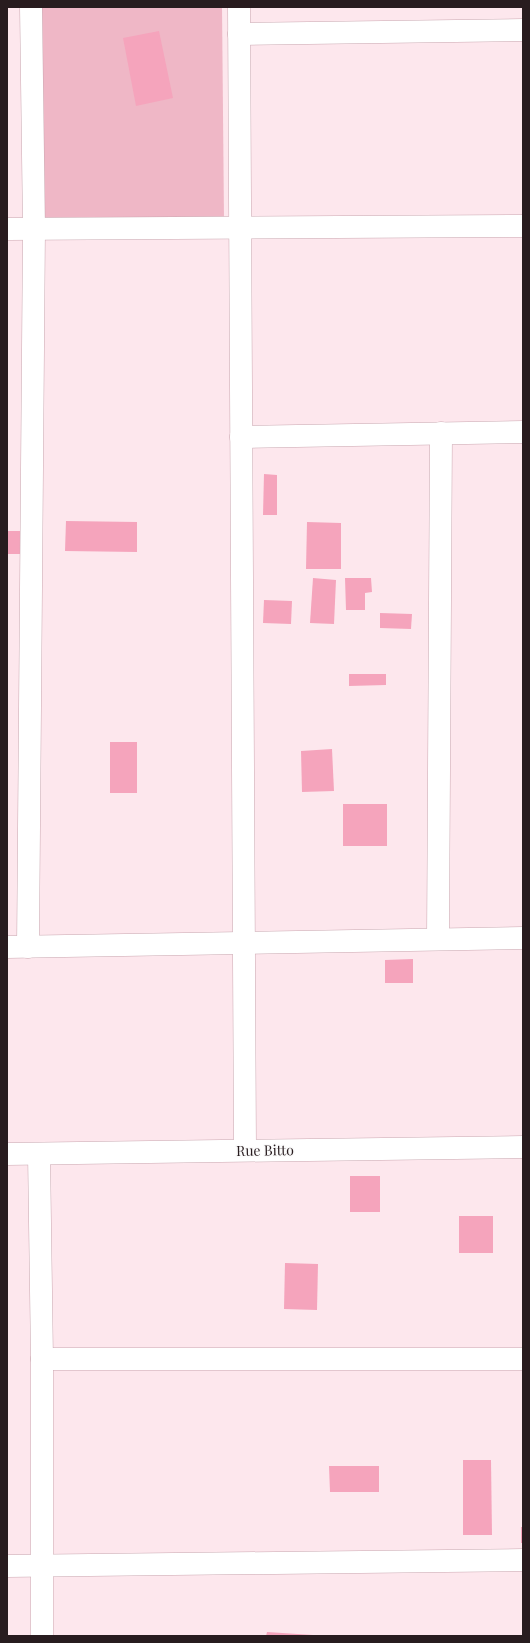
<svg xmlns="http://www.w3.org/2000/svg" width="530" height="1643" viewBox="0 0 530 1643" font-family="'Playfair Display',serif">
  <rect width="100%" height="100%" fill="#fde7ed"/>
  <path fill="#efb7c6" d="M35,7h187l2,213 -187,1z"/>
  <g fill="#f5a4bc">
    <path d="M159,31l14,67 -37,8 -13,-68z"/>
    <path d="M264,474l13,1v40h-14z"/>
    <path d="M66,521l71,1v30l-72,-1z"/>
    <path d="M307,522l34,1v46h-35z"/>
    <rect x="7" y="531" width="14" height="23"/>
    <path d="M313,578l23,2 -2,44 -24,-1z"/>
    <path d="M345,578h26l1,14 -7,1v17h-19z"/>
    <path d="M264,600l28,1 -1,23 -28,-1z"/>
    <path d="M380,613l32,1 -1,15 -31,-1z"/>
    <path d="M349,674h37v11l-37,1z"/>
    <rect x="110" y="742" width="27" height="51"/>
    <path d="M332,749l2,42 -32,1 -1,-41z"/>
    <rect x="343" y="804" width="44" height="42"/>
    <path d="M413,959v24h-28v-23z"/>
    <rect x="350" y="1176" width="30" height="36"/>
    <rect x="459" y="1216" width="34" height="37"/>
    <path d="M285,1263l33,1 -1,46 -33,-1z"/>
    <path d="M463,1460h28l1,75h-29z"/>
    <path d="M329,1466h50v26h-49z"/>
    <rect x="521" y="1527" width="2" height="16"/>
    <path d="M267,1632l46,3v1h-47z"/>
  </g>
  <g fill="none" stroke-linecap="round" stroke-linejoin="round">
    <defs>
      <g id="minor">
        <path d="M239,7l6,1143"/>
        <path d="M239,34l284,-4"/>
        <path d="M7,229l516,-3"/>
        <path d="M241,437l282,-5"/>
        <path d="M438,939l3,-506"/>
        <path d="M7,947l516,-9"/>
        <path d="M28,947l6,-718 -3,-222"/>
        <path d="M7,1154l516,-7"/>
        <path d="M39,1154l3,205v277"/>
        <path d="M42,1359h481"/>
        <path d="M7,1566l516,-6"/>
      </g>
    </defs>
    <use href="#minor" stroke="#caa8b1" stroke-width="23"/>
    <use href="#minor" stroke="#fff" stroke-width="22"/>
  </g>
  <g text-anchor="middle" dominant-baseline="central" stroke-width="3" stroke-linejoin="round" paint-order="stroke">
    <g font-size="14" fill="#281c1f" stroke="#fbfbfb">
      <text transform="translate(265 1150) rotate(-1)">Rue Bitto</text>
    </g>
  </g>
  <rect width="530" height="1643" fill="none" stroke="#281c1f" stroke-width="16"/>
</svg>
